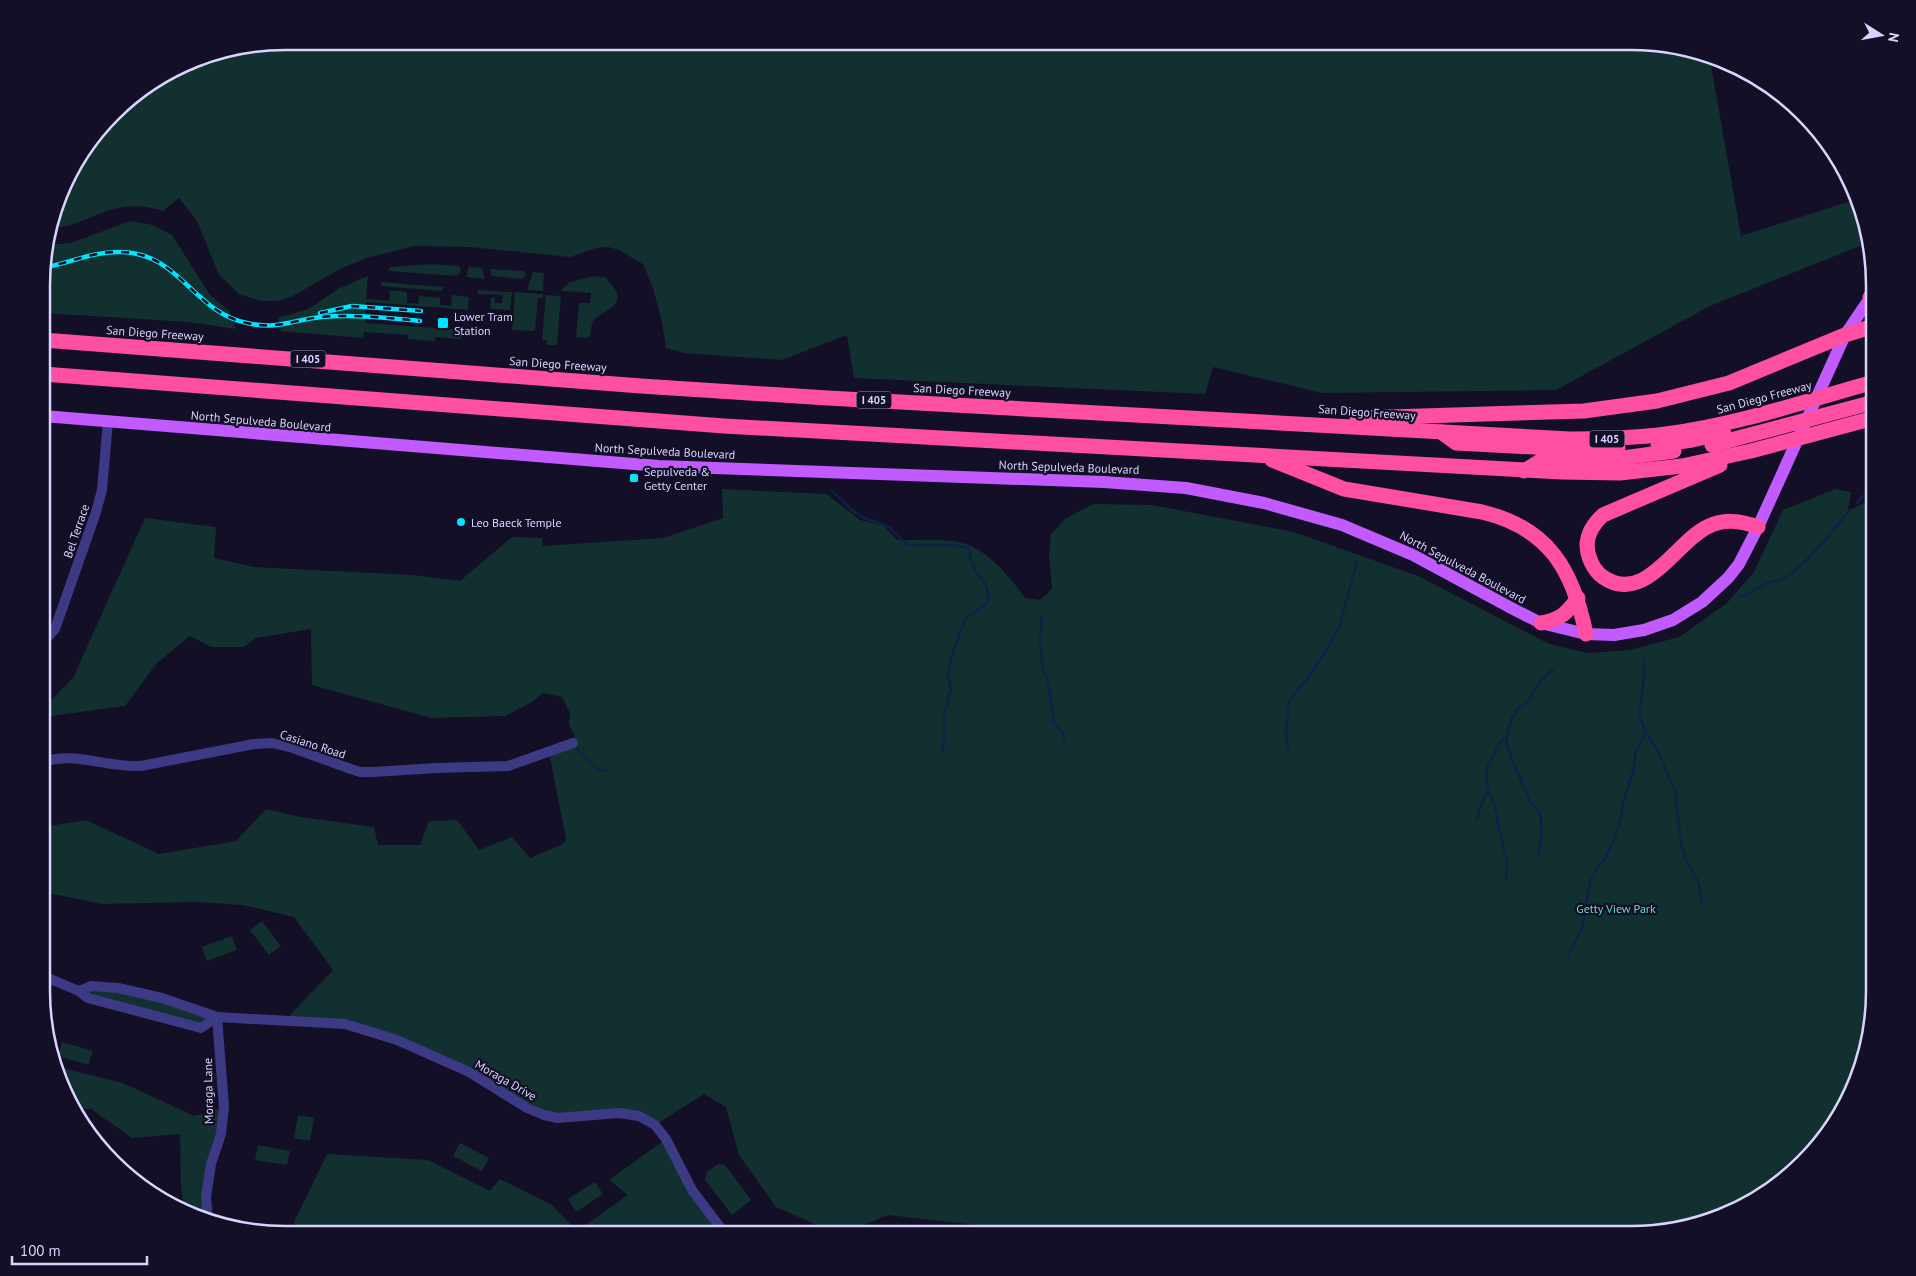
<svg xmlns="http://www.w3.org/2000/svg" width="1916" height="1276" viewBox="0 0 1916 1276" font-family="'PT Sans',sans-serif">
  <rect width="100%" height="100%" fill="#130f26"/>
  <g fill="#12302f">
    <path d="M285,41h1346l78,13 32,182 116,-37 9,23 4,20 -160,64 -154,84 -234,3 -109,-26 -8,27 -351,-16 -7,-43 -65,25 -98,-7 -18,-5 -4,-26 -9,-34 -10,-24 -24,-14 -11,-3 -12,1 -26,9 -100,-10 -56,-1 -47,12 -25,10 -51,29 -14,4h-16l-22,-7 -20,-19 -22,-54 -18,-23 -16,13c-13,-4 -26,-6 -39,-4 -26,3 -47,21 -73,21l16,-51 57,-75 68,-42z"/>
    <path d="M130,221l23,4 19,10 38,60 19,16 7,18 -48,-7 -145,-9v-59l3,-9 25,-2z"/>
    <path d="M432,264l27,2 2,6 -4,4 -69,-5 2,-4z"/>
    <path d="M469,267l13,1 3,11 -19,-2z"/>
    <path d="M490,269l34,2 2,5 -5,3 -29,-3z"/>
    <path d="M533,272l11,1 -1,18 -16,-1z"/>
    <path d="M368,276l-2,23 23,2 1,-11 17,2v11l11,1 1,-8 21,2v7l11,1 1,-11 17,2 -1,13 -102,-8 -1,21 97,7 -1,9 -26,-2v4l-27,-2v-4l-44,-3 -1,6 -82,-7 -3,-13 30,-9 32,-21z"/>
    <path d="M594,276l12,2c2,5 7,7 10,13 7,17 -15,20 -22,29 -3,5 -3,10 -4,16l-4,2 -10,-1 3,-34h11l1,-10 -29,-2 1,-3 7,-6z"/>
    <path d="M381,282l62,5 -1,4 -61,-5z"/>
    <path d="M478,290l34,2 -2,18 -20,-1 1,-12 4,1v5h7l1,-8 -25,-1z"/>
    <path d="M515,292l28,2v4h-5l-3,33 -23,-1z"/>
    <path d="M546,295l15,1 -4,49h-10v-5h-5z"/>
    <path d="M722,489l105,5 33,26 24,6 13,14c19,0 37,-1 55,1 33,4 55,32 73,57l15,2 12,-11 -3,-35 2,-20 14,-15 28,-15 59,1 142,27 124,44 131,68 39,9 42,-3 49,-13 47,-33 28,-32 29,-62 53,-21 15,3 -3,19 20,-10 6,-6v511c-4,20 -6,46 -13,64 -30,78 -86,130 -166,156 -15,5 -33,6 -49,8h-640l-22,-8 -96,-11 -49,20 -63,-28 -37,-52 -13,-48 -22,-13 -49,31 -16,-9 -95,-1 -75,-43 -124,-48 -61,-3 49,-51 -39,-53 -51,-12 -47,-3 -94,2 -59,-12v-65l43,-7 73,34 77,-13 30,-32 34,8 74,10 4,18h42l9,-24 28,-1 22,30 33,-13 18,21 33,-14 3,-5 -17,-87 26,-15 -6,-13 1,-11 -8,-16 -19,-4 -11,9 -27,14 -74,2 -119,-33 -1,-56 -55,9 -12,9h-33l-21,-11 -33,27 -32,43 -82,11v-9l30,-30 72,-160 71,9 -2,31 40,9 158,8 48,6 52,-44 30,1 1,8 120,-8 60,-20z"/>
    <path d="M262,921l19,25 -12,9 -19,-25z"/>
    <path d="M232,936l5,14 -30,11 -5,-14z"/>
    <path d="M118,988l99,29 -16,11 -122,-37z"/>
    <path d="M62,1042l31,9 -5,14 -30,-9z"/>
    <path d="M58,1067l65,16 71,33 30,-9 -13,57 -4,58 -22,-11 -4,-24 -1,-53 -48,4 -41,-29h-18z"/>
    <path d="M298,1115l16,3 -4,23 -16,-3z"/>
    <path d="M666,1139l26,51 34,45h-430l-2,-13 33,-68 101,6 62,31 10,-12 52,26 25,26 51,-36 -19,-15z"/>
    <path d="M460,1143l29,15 -7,13 -29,-15z"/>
    <path d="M258,1145l32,6 -3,14 -32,-5z"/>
    <path d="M718,1164l7,1 26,35 -19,15 -27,-35 1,-7z"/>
    <path d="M595,1182l8,12 -27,18 -8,-13z"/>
  </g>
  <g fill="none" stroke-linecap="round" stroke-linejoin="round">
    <g stroke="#0c2248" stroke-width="2.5">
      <path d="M831,490l21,20 10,7 27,10 18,18h47l15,3 1,9 6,16c9,6 15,21 10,31l-21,15 -14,39 -3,16 3,15 -8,30 2,16 -3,15"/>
      <path d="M1857,503l6,-7 6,-1 5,-4"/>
      <path d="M1739,596c11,0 15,-7 24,-11 9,-4 18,-4 26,-10 22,-15 44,-46 62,-66"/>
      <path d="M1042,615l-2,30 3,24 5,11 6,43 10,12 1,8"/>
      <path d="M1645,730l12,19 18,42 6,53 4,13 14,27 3,20"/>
      <path d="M1506,738c3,22 17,42 24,64 16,10 12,37 8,52"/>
      <path d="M577,749l20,20 9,2"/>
      <path d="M1288,753l-2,-20 3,-31 10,-14 8,-8 23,-36 9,-17 18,-65"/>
      <path d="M1489,792l9,23 -1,5 10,42 -1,18"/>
      <path d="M1477,819l5,-17 7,-13 -3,-11 1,-10 12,-24 8,-7 5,-20 3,-2 4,-8 8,-4 14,-23 14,-12"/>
      <path d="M1568,958l15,-33 7,-43 7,-14 9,-11 10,-23 5,-17 2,-14 10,-31 3,-20 8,-16 1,-6 -5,-14v-9l4,-28v-16"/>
    </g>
    <g stroke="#3d3a85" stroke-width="10">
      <path d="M43,642l12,-13 41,-117 6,-22 6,-69"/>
      <path d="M43,761c12,-2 24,-4 36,-2 22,2 38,8 62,7l113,-22 18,-1 21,5 55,20 12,4h14l62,-4 72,-2 65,-23"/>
      <path d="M43,976l36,15 9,7 113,30 16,-11"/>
      <path d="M79,991l12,-5 27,2 44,10 55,19 128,7 52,16 72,32 58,36 17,7 14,3 61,-5 20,3 16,9 11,14 26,51 34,45"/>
      <path d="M208,1222l-2,-25 5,-33 10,-30 3,-27 -7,-90"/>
    </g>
    <path stroke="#c25bff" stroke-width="12" d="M43,416l616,50 445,16 82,6 78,15 78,22 71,30 102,55 26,13 45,11 28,1 30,-5 29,-10 29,-18 26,-24 11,-14 19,-37 87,-192 29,-43"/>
    <g stroke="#ff4fa3" stroke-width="15">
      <path d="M1870,297l4,5"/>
      <path d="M43,340l598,46 187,12 742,41c32,0 64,-1 96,-5 71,-9 139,-33 208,-52"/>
      <path d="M43,374l681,52 838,46 58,1 62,-7 69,-15 123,-33"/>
      <path d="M1357,418l227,-7 73,-10 72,-18 116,-48 29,-9"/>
      <path d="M1441,432l15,11 133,7 29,-2"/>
      <path d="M1658,445l34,-5 32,-7"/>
      <path d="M1712,445l162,-43"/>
      <path d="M1272,460l72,29 138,23c67,16 91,58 104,122"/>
      <path d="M1720,465l-117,50c-9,8 -15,17 -16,29 0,12 6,26 16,33 41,29 72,-34 104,-50 17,-9 34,-6 51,0"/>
      <path d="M1524,471l16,-10 76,-2 58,-8"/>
      <path d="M1541,623c19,-3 26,-10 37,-25"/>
    </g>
    <defs>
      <g id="rail">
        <path d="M43,268c26,-5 51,-17 78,-16 59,1 72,60 126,71 30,7 46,-3 74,-6 33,-3 67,1 99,4"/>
        <path d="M320,313l32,-7 69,5"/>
      </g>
    </defs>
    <use href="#rail" stroke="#00e5ff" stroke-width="4.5"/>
    <use href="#rail" stroke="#130f26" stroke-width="2.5" stroke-dasharray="8" stroke-linecap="butt"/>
  </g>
  <g fill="#00e5ff" stroke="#130f26" stroke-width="2">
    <rect x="437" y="317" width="12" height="12" rx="2.5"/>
    <rect x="629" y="473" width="10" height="10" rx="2.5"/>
    <circle cx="461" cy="522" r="5"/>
  </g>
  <g text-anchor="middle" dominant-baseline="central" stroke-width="4.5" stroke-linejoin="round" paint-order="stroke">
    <g fill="#130f26" stroke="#9e99be" stroke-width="1">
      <rect x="290.5" y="350.5" width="35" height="17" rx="4"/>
      <rect x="856.5" y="391.5" width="35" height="17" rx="4"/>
      <rect x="1589.5" y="430.5" width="35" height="17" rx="4"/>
    </g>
    <g font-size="11" font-weight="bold" fill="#d9d4ff">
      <text x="308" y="359">I 405</text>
      <text x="874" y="400">I 405</text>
      <text x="1607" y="439">I 405</text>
    </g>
    <g font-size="12" fill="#d9d4ff" stroke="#130f26" text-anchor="start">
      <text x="454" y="316">Lower Tram<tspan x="454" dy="14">Station</tspan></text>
      <text x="644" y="471">Sepulveda &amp;<tspan x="644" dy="14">Getty Center</tspan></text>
      <text x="471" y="522">Leo Baeck Temple</text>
    </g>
    <g font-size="12" fill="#d9d4ff" stroke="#130f26">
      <text transform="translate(155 333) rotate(4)">San Diego Freeway</text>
      <text transform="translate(558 364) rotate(4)">San Diego Freeway</text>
      <text transform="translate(962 390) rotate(3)">San Diego Freeway</text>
      <text transform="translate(1764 397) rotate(-15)">San Diego Freeway</text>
      <text transform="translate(1367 412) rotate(4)">San Diego Freeway</text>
      <text transform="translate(261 421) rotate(5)">North Sepulveda Boulevard</text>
      <text transform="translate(665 451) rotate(3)">North Sepulveda Boulevard</text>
      <text transform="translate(1069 467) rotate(2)">North Sepulveda Boulevard</text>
      <text transform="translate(76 531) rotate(-71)">Bel Terrace</text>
      <text transform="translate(1463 567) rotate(28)">North Sepulveda Boulevard</text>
      <text transform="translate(313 744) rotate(18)">Casiano Road</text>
      <text transform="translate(506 1080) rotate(30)">Moraga Drive</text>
      <text transform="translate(208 1091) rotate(-91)">Moraga Lane</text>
    </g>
    <g font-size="12" fill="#5fe0c0" stroke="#130f26">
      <text x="1616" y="908">Getty View Park</text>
    </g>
  </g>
  <path d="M0 0H1916V1276H0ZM285 50H1631A235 235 0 0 1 1866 285V991A235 235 0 0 1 1631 1226H285A235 235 0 0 1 50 991V285A235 235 0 0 1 285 50Z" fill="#130f26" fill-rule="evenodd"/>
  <path fill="none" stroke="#d9d4ff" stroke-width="2.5" d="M285 50H1631A235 235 0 0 1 1866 285V991A235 235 0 0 1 1631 1226H285A235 235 0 0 1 50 991V285A235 235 0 0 1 285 50Z"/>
  <g transform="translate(1881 35) rotate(101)" stroke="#130f26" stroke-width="4" paint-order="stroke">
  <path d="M0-4L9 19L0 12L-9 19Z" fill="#d9d4ff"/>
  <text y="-8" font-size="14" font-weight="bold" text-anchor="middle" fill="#d9d4ff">N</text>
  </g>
  <path d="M12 1256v8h135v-8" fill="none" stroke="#d9d4ff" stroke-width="2.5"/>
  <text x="20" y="1256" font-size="15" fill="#d9d4ff" stroke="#130f26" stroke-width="4" paint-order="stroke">100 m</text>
</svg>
